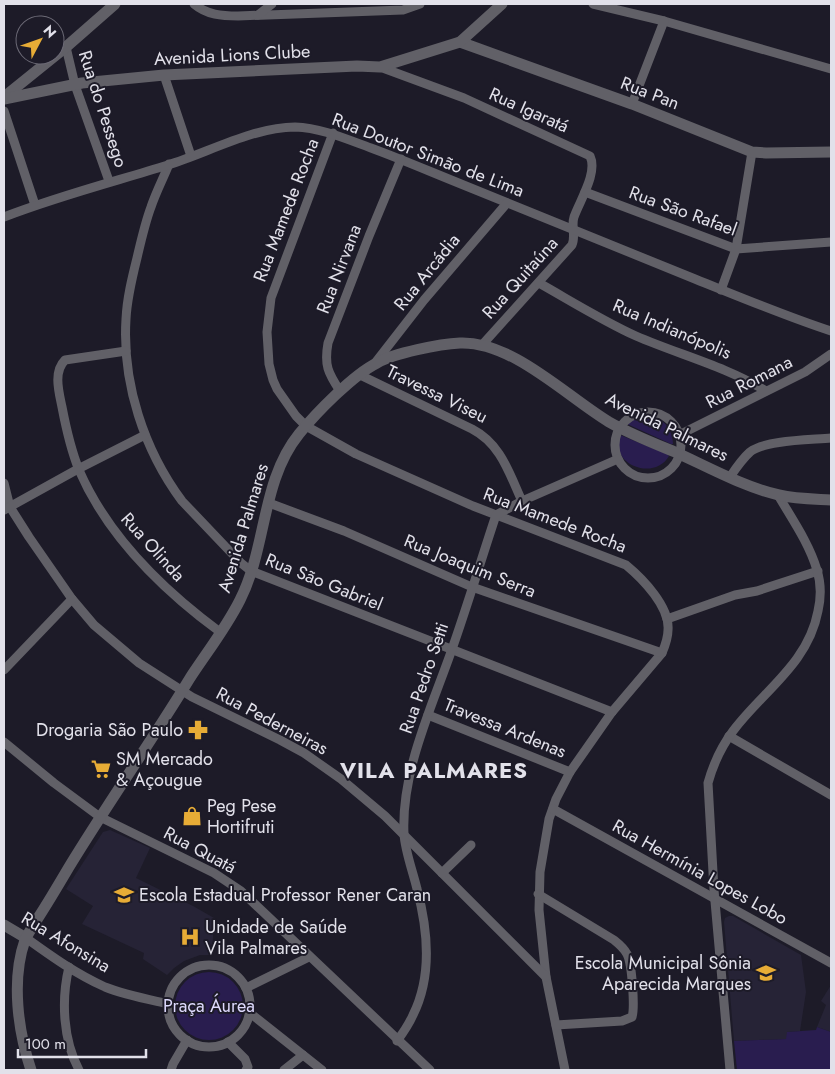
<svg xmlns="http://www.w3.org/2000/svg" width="835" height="1074" viewBox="0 0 835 1074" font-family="Jost,sans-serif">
  <rect width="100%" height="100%" fill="#1d1b28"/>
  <g fill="#262336">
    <path d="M110,830l40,18 -14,30 57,28 21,12 -2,37h-12l-16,6 -10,7 -7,7 -24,-16 1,-6 -62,-29 11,-18 -27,-17 37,-57z"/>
    <path d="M729,916h4l68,39 5,37 -6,39 -13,1v7l-53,2 -10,-119 1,-4z"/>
    <path d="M831,985v47l-14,-5 9,-22 -5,-4z"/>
  </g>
  <g fill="#291d4f">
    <path d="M642,414c18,2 30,11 31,30h-2l-46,-21z"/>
    <path d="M620,435l47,19 2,2c-15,26 -61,8 -49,-21z"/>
    <circle cx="209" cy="1006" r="34"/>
    <path d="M817,1027l14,5v38h-94l-3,-29 52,-2 1,-7 29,-2z"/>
  </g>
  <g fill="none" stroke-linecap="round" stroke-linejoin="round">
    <g stroke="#616067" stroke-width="9">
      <path d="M194,4c13,11 28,12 44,12l165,-6 17,-6"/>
      <path d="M593,4l71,17 167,48"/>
      <path d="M258,15l14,-11"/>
      <path d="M66,47l9,38 34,96"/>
      <path d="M380,67l84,31 126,58c8,17 -10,44 -16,61 -3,9 2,19 -2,28l-90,100"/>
      <path d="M164,75l27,81"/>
      <path d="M632,104l32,-83"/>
      <path d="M4,111l31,94"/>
      <path d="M333,133l-62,165 -4,34 2,32 4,16 4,9 19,27 10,10 50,28 117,52 153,59c17,14 44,42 42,65 0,9 -3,16 -6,23l-50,59 -42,60 -14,27 -7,20 -9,53 -1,38 7,67 19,93"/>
      <path d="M169,164c-6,15 -13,28 -18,43 -6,16 -10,34 -14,51 -5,20 -10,40 -11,61 -4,64 18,131 56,182l59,62 10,8 361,141"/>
      <path d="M585,192l151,57 95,-7"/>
      <path d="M4,217c54,-21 109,-35 164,-52 39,-12 86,-38 127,-38 27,1 51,12 76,21 30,11 60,24 90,36 78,32 156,64 234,95 45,18 90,37 136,52"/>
      <path d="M539,283c32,18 64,38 97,53 44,19 89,30 130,55"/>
      <path d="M721,290l15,-41 16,-97"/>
      <path d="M126,351l-61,9c-12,12 -6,32 -3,47 4,21 9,43 17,63 29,67 84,120 141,162"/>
      <path d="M375,363l49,-63 83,-97"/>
      <path d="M360,375l112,54c29,15 37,44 50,72"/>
      <path d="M340,391c-12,-18 -16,-26 -12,-48l41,-107 32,-77"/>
      <circle cx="648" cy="445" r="33"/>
      <path d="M679,435l126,-63 26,-18"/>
      <path d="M730,477c6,-9 12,-18 20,-25 15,-12 61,-12 81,-14"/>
      <path d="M4,483l6,24 19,30 43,62 22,26 45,38 53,34 88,43 24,13 37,26 44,37 161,161"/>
      <path d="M269,503l75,28 128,56 190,66"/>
      <path d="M4,510l74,-41 67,-34"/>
      <path d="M667,619l68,-24 22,-4 61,-20"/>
      <path d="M4,670l68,-71"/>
      <path d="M428,715l142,57"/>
      <path d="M729,736l102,59"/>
      <path d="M4,742l50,41 46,34 114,56 27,18 189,179"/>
      <path d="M553,809l278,154"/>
      <path d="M442,873l29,-28"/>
      <path d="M538,894l76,46c5,4 10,8 13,14 5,9 8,54 5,63l-10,4 -66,4"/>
      <path d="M26,938c25,18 50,36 79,49 20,8 42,12 64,17"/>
      <circle cx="209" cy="1006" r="41"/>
      <path d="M69,967c-8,33 -6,73 10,103"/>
      <path d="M246,988l63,-31"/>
      <path d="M250,1013l72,57"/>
      <path d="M397,1041c6,-8 12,-17 16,-26 19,-38 15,-85 4,-126 -4,-17 -12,-38 -13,-55 -3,-62 27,-125 47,-182 16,-45 30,-92 45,-137l26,-14 96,-42"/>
      <path d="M228,1042l17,17 3,8 -2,3"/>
      <path d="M171,1070l2,-6 14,-24"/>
      <path d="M284,1070l19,-15"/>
      <path d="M730,1070l-16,-180 -6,-107c5,-18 13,-36 25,-52 30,-40 75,-67 85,-120 3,-13 3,-28 -1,-41 -8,-27 -25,-51 -39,-75"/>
    </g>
    <g stroke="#616067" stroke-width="11">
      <path d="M460,42l172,62 120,48 14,1 65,-1"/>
      <path d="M4,97l62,-50 49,-43"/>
      <path d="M4,99l78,-16 82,-8 193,-9 23,1 80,-25 42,-38"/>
      <path d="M4,925l22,13"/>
      <path d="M31,1070c-13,-39 -20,-90 -6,-130 3,-7 9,-15 13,-22 11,-17 21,-34 31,-51 39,-64 82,-125 121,-189 17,-26 36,-50 50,-78 27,-53 21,-119 59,-166 17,-21 54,-59 78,-71 17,-10 63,-19 83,-20 52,-2 106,53 149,79 21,12 44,21 66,30 31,14 71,36 104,43 17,4 35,4 52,5"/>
    </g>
  </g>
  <defs>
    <symbol id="pharmacy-bare" viewBox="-9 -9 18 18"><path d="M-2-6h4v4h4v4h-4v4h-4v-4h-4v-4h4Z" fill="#e7ac36" stroke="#1d1b28" stroke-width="2.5" paint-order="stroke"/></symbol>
    <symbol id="supermarket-bare" viewBox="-9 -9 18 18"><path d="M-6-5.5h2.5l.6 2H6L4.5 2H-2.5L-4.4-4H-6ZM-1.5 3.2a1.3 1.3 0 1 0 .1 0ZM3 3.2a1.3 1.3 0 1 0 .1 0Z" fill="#e7ac36" stroke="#1d1b28" stroke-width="2.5" paint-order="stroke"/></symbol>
    <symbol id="shop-bare" viewBox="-9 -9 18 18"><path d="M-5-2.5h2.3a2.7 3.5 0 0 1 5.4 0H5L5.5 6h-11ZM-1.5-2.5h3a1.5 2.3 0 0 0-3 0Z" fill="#e7ac36" stroke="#1d1b28" stroke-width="2.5" paint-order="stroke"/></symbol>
    <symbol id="school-bare" viewBox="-9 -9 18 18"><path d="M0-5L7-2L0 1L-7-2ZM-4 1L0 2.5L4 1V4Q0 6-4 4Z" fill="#e7ac36" stroke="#1d1b28" stroke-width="2.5" paint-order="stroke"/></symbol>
    <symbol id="hospital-bare" viewBox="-9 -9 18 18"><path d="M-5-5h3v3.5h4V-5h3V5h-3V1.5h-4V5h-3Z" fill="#e7ac36" stroke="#1d1b28" stroke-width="2.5" paint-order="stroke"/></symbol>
  </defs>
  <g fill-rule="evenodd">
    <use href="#pharmacy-bare" x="184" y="716" width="28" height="28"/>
    <use href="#supermarket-bare" x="87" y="755" width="28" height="28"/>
    <use href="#shop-bare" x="178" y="802" width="28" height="28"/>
    <use href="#school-bare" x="110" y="881" width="28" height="28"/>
    <use href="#hospital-bare" x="176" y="923" width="28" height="28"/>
    <use href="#school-bare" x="752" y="959" width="28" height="28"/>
  </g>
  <g text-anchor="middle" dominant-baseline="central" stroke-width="4" stroke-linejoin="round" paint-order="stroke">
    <g font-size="18" fill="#e2e1ea" stroke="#1d1b28">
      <text transform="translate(232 55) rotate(-3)">Avenida Lions Clube</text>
      <text transform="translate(650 93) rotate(21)">Rua Pan</text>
      <text transform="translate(103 109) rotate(72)">Rua do Pessego</text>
      <text transform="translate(529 110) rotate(24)">Rua Igaratá</text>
      <text transform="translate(428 155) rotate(21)">Rua Doutor Simão de Lima</text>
      <text transform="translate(286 210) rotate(-69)">Rua Mamede Rocha</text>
      <text transform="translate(683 211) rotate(20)">Rua São Rafael</text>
      <text transform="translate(339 269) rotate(-69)">Rua Nirvana</text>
      <text transform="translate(427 272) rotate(-51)">Rua Arcádia</text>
      <text transform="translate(520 278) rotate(-48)">Rua Quitaúna</text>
      <text transform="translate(672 329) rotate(23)">Rua Indianópolis</text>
      <text transform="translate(749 382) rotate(-27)">Rua Romana</text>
      <text transform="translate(437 394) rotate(26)">Travessa Viseu</text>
      <text transform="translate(667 427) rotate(26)">Avenida Palmares</text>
      <text transform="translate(555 520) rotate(21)">Rua Mamede Rocha</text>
      <text transform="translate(243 528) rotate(-73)">Avenida Palmares</text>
      <text transform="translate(153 547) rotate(48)">Rua Olinda</text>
      <text transform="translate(470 566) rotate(22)">Rua Joaquim Serra</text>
      <text transform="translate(324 582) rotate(22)">Rua São Gabriel</text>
      <text transform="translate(424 678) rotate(-71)">Rua Pedro Setti</text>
      <text transform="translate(272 721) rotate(28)">Rua Pederneiras</text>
      <text transform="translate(505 728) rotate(22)">Travessa Ardenas</text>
      <text transform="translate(200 850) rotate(28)">Rua Quatá</text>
      <text transform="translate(700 872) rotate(29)">Rua Hermínia Lopes Lobo</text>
      <text transform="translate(66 942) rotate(31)">Rua Afonsina</text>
    </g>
    <g font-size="18" fill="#e2e1ea" stroke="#1d1b28" text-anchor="start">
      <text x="183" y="730" text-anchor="end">Drogaria São Paulo</text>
      <text x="116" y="759">SM Mercado<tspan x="116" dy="21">&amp; Açougue</tspan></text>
      <text x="207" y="806">Peg Pese<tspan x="207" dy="21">Hortifruti</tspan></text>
      <text x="139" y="895">Escola Estadual Professor Rener Caran</text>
      <text x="205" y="927">Unidade de Saúde<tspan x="205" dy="21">Vila Palmares</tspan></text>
      <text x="751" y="963" text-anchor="end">Escola Municipal Sônia<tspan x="751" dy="21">Aparecida Marques</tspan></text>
    </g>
    <g font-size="18" fill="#ddd9fc" stroke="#1d1b28">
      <text x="209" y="1006">Praça Áurea</text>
    </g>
    <g font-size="22" font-weight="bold" letter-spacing="1" fill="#e2e1ea" stroke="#1d1b28">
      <text x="434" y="770">VILA PALMARES</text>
    </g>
  </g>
  <rect width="835" height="1074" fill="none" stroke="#e2e1ea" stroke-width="10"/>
  <g transform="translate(40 40) rotate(49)"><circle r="24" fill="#1d1b28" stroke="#6c6a76"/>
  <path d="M0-4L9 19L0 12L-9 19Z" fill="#e7ac36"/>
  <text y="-8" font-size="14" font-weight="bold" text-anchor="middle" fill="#e2e1ea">N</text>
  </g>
  <path d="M18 1049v8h128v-8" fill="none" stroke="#e2e1ea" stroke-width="2.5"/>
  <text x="25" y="1049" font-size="15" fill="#e2e1ea" stroke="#1d1b28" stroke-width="4" paint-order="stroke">100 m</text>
</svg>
